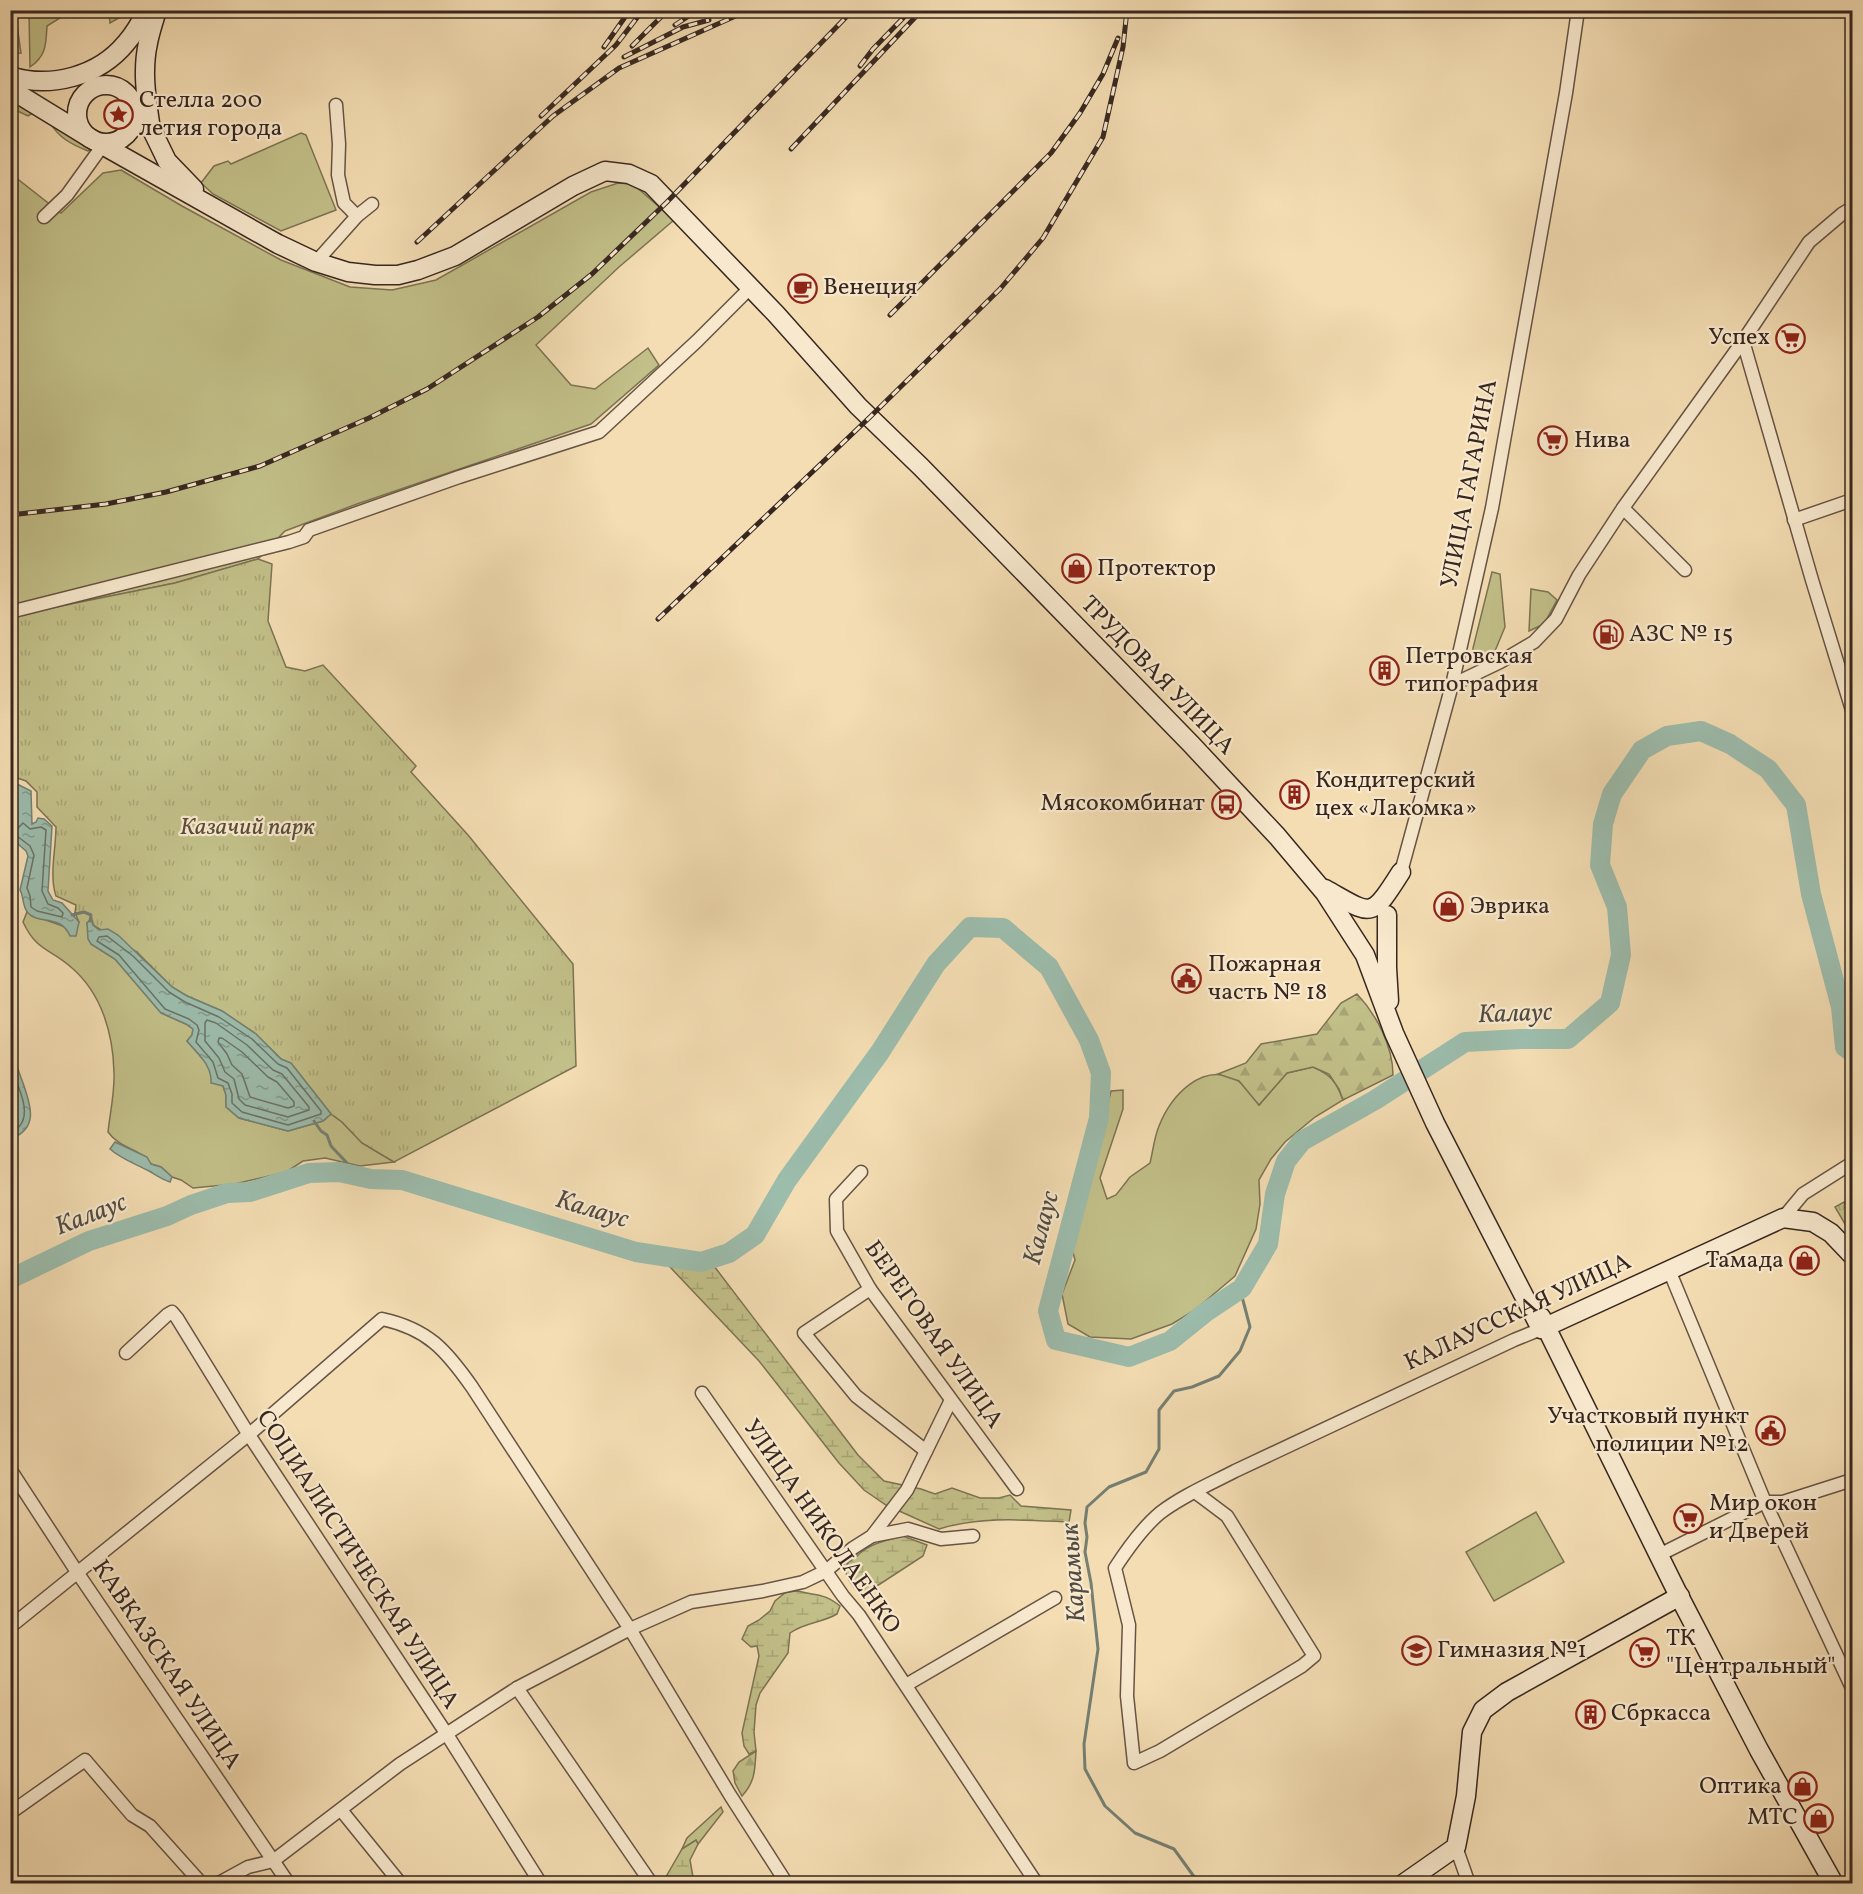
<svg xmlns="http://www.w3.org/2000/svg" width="1863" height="1894" viewBox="0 0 1863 1894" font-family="Vollkorn,serif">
  <defs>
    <pattern id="forest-firs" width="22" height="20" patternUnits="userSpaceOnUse" patternTransform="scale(1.5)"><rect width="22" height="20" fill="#c2bf88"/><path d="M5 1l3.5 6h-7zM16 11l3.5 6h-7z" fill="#a7a475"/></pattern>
    <pattern id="wetland-marsh" width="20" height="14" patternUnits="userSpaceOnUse" patternTransform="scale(1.5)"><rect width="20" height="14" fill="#c2bf88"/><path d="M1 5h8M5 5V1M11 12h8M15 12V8" fill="none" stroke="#a7a475"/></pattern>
    <pattern id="park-tufts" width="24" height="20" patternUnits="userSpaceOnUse" patternTransform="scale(1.5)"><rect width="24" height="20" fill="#c2bf88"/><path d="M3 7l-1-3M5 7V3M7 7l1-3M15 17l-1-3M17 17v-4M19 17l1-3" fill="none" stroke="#a7a475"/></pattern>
    <pattern id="water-ripples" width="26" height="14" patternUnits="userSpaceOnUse" patternTransform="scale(1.5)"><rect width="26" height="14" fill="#9cbcac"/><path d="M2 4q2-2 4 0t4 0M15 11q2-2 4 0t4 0" fill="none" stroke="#80998c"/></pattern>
  </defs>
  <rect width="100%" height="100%" fill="#f4ddb3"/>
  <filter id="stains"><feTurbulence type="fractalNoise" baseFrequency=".00333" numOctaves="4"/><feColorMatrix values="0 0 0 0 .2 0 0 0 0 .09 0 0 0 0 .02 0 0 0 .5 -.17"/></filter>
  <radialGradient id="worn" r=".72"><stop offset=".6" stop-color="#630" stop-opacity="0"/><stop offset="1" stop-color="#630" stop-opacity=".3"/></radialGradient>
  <g fill="#c2bf88" stroke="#7c7354" stroke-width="1.5">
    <path d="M10,11h5l6,42 -8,1 -3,-9z"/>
    <path d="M29,11h42l-24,15c-1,19 -1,30 -17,41z"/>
    <path d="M109,11h-1h23l-21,12z"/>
    <path d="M10,99l23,14 -5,3 -17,-8z"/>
    <path d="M50,122l42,24 -2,4 -2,1c-15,-6 -30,-13 -38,-29z"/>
    <path d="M301,133l5,2 30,75 -55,21 -68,-37 -12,-11 13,-17 14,-5 3,3z"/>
    <path d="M121,170l61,36 99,54 69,27 42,3 44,-10 155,-88 27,-9 15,1 41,36 -55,47 -83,78 35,40 24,4 53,-41 11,17 -68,59 -234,80 -72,27 -27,28 -83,24 -164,33 -1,-443 51,40 42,-40z"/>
    <path d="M1492,572l8,2 5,53 -10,24 -14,4 -8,-2v-5z"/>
    <path d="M1531,589l17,3 9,8 -13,24 -15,7z"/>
    <path d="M27,912c12,8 27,9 40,16l12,-6 -4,-9 9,-1 7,3v4l-4,4 4,21 24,15 46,54 25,11 7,5 -1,6 -5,6 21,24 4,10 11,11 3,9v12l13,11 49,13 35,-10 8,-7 11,8 20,21 32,19 -34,4 -35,-8 -22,3 -17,11 -51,12 -42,4 -12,-8 -9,-3 -11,-10 -10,-3c-9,-15 -31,-15 -43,-32 2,-19 7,-41 6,-60 -1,-38 -12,-78 -42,-104 -22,-20 -35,-16 -49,-46z"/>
    <path d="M1313,1067c18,8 23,14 30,33l-28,17 -30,25 -14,17 -12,21 1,24 -4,25 -21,47 -40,34 -23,14 -41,15 -41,-2 -22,-13 -6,-30 13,-34 -3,-11 39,-158 12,-1v19l-23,69 7,21 9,-4 14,-18 20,-14c3,-12 4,-25 9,-37 12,-30 43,-65 78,-46 8,4 16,17 22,25l28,-32z"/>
    <path d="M1536,1512l28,50 -70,39 -28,-49z"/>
    <path d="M721,1807l2,5 -25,32 -2,-4 -14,9 5,-11z"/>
  </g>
  <g fill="url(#forest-firs)" stroke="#7c7354" stroke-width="1.5">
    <path d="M1357,994c19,20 36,52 36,81l-50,25 -4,-11 -10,-15 -16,-7 -26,6 -28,32 -20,-24 -21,-7 28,-11 15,-19 56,-10 24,-31z"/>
    <path d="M756,1751c-1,19 -1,31 -14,45l-7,-13 -2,-12 6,-9z"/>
  </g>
  <g fill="url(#wetland-marsh)" stroke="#7c7354" stroke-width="1.5">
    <path d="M714,1266l144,189 26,26 37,8 14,5 17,-6 28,10h19l11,-3 11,11 50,4 -2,12c-43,-2 -88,-6 -130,7l-53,-24 -22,-15 -25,-27 -80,-102 -89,-94z"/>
    <path d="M903,1536l24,9 -4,11 -43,28 -16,9 -6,-1c-6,-7 -17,-19 -10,-29 3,-4 8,-5 11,-9 12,-11 28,-14 44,-18z"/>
    <path d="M798,1591c19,5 26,2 42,15l-3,8c-15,9 -32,8 -47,19l-2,20 -28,40 -4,12 -2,27 2,19 -7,3 -5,-8 -2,-13 17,-77 -2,-10 -6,1 -9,-8 6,-13 11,-6 11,-9 5,-10 11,-9z"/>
    <path d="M696,1840l2,4 -8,16 4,23h-29l2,-8 15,-26z"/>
  </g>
  <g fill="url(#park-tufts)" stroke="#7c7354" stroke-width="1.5">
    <path d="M258,559l14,5 -4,57 18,46 19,4 18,-6 93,101 -5,6 57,63 105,129 3,102 -182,96 -32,-19 -20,-21 -11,-8 -40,-51 -10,-4 -25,-25 -34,-23 -35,-15 -15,-9 -35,-35 -44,-27 -2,-10 -7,-3 -9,1 1,-8 -20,-9c-7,-21 0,-47 0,-69l-19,-20v-15l-11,-11 -15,-5v-160l164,-33z"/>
    <path d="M1844,1202l8,14v20l-17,-29z"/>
  </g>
  <g fill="url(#water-ripples)" stroke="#748074" stroke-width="1.5">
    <path d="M11,781l20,10 1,33 4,-2 2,-4 6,1 8,7 -4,65 5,9 9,3 17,19 -3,14h-6c-9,-22 -31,-11 -42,-23 -6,-7 -4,-16 -8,-23l8,-34 -2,-5 -15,-13v-10l4,-7 1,-7 -5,-13z"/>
    <path d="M91,919l2,6 6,5 9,-1 10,6 54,52 15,9 35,15 34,23 25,25 10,4 40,51 -8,7 -35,10 -49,-13 -13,-11v-12l-3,-9 -12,-3c1,-18 -13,-29 -24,-42l5,-6 1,-6 -7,-5 -25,-11 -46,-54 -24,-15 -3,-5 -1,-16z"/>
    <path d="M10,1052c6,9 9,21 13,31 8,23 16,45 -12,56z"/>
    <path d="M115,1142l32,15 4,7 10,3 11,10 -2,5c-9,-3 -14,-7 -21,-11 -13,-7 -28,-12 -39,-22z"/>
  </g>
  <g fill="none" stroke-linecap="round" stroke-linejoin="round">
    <g stroke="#6a7266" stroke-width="1.5">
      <path d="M23,823l7,6 11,-2 5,3 -4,61 6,13 10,4 5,5 -1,4 -25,-6 -6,-4 -1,-11 -3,-8 7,-33 -4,-9 -17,-13z"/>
      <path d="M107,936l26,20 36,36 16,10 34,15 33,22 26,25 9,4 34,43v3l-33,11 -46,-13 -10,-9v-9l-4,-11 -10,-5 -5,-16 -17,-20 3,-12 -2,-5 -8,-6 -24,-10 -46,-54 -22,-14 2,-4z"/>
      <path d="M207,1020l9,3 31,22 26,25 9,4 27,33v3l-21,7 -43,-12 -6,-6 -5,-20 -9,-7 -6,-14 -14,-17v-18z"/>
      <path d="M219,1038h3l20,14 26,25 9,5 17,20v4l-6,2 -38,-11 -8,-23 -10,-9 -5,-11 -9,-12z"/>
      <path d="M10,1067c8,19 28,54 0,66"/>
    </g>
    <g stroke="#748074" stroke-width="3">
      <path d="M72,915l12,-3 7,3 -1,6"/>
      <path d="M314,1121l7,10 6,4 4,11 16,17 7,12"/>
      <path d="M1202,1884l-7,-6 -21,-29 -39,-16 -30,-27 -20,-37 -1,-25 14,-95 -7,-66 -6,-31 2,-15 -2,-14 2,-16 22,-20 37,-15 13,-23v-39l15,-19 18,-4 27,-11 21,-25 10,-24 -10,-38"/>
    </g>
    <path stroke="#9cbcac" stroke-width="20" d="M10,1279l79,-38 78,-25 24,-11 36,-12 23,-1 59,-19 30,-1 32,7 31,1 234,72 65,10 28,-9 26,-18 32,-55 93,-128 56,-88 34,-37 33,1 46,39 40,73 12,33 -2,45 -51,193 8,29 73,17 41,-16 36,-29 36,-24 26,-44 7,-50 11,-33 16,-20 73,-41 90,-58 56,-3h47l42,-36 11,-48 -4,-48 -17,-42 3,-41 9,-30 30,-44 25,-14 34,-5 29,13 38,25 28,36 15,89 30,113 4,40 7,5"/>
    <defs>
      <g id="street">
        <path d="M336,105l3,39 -1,31 6,28 13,13"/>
        <path d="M44,217l23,-22 36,-50"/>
        <path d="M316,262l41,-46 15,-12"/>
        <path d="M1743,341l69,239 40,130"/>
        <path d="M1623,508l62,62"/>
        <path d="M1794,520l58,-20"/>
        <path d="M10,612l279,-70 15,-5 5,-7 150,-53 140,-45 98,-91 53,-53"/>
        <path d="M1452,685l48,-23 34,-20 22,-23 23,-44 44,-67 120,-167 66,-99 33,-28 10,-6"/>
        <path d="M1401,872l51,-187 40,-177 74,-415 12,-83"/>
        <path d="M861,1172l-25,27 1,32 33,58 147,200"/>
        <path d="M1783,1218l20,-24 49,-31"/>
        <path d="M1669,1270l96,232 87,186"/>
        <path d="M870,1289l-66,44 52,63 70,55"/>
        <path d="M126,1353l41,-38 5,-3 5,6 72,117 197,298 95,151"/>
        <path d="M702,1393l141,203 16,19 178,269"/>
        <path d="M10,1469l67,103 212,312"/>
        <path d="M1195,1492l32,24 87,140 -12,10 -142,85 -26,12 -7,-67 2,-71 -14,-57c13,-20 27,-40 45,-55 22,-17 50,-29 75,-42l279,-131 27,-11"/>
        <path d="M872,1536l36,-7 33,10 32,-3"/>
        <path d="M1659,1555l106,-53h18l69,-22"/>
        <path d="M10,1627l243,-196 129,-112c46,10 64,31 90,68l158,242 100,166 57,89"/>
        <path d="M906,1685l149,-87"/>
        <path d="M517,1688l132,192"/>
        <path d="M341,1810l60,74"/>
        <path d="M10,1813l75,-53 47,55 18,11 52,58"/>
        <path d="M1456,1847l13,37"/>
        <path d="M217,1884l31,-17 25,-6 127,-97 117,-76 113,-59 61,-27 72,-11 40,-9 23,-11 27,-23 19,-12 35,-46 44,-90"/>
      </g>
      <g id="secondary">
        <path d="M10,76c41,13 89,0 116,-33 9,-10 15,-21 21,-33"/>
        <circle cx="106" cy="114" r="29"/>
        <path d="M10,89l80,49 188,106 38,18 32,10 27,3h23l20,-5 37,-14 118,-70 32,-15 24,3 22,10 125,130 82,92 63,61 270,277 86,92 48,57 40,62 29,78 41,90 106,206 242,-111 30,4 18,11 21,22"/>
        <path d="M133,104l18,24 16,33 27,28"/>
        <path d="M150,123c-4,-27 -8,-53 -2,-80 2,-11 6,-22 9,-33"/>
        <path d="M1325,889c47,26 45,32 76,-17"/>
        <path d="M1387,915v53l2,33"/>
        <path d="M1541,1317l136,275 82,158 75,134"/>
        <path d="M1403,1884l53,-37 10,-51 6,-64 11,-22 24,-18 173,-96"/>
      </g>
    </defs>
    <use href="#street" stroke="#665445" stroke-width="15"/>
    <use href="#secondary" stroke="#372720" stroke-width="21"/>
    <use href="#street" stroke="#f8e9ce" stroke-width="12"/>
    <use href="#secondary" stroke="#f8e9ce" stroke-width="18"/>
    <defs>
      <g id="rail">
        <path d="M675,25l23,-15"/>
        <path d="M632,46l36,-36"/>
        <path d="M604,47l26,-37"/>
        <path d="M624,57l59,-30 26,-7"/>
        <path d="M860,66l13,-17 35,-36"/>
        <path d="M541,116l75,-71 27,-35"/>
        <path d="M791,149l131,-139"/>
        <path d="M417,242l136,-126 66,-48 130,-58"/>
        <path d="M890,315l161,-162 29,-40 23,-39 15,-36"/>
        <path d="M10,515l96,-11 60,-12 94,-26 109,-48 58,-29 111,-72 54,-43 75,-72 186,-192"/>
        <path d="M658,619l212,-202 130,-128 43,-51 60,-101 20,-90 4,-37"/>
      </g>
    </defs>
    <use href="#rail" stroke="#372720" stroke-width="5"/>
    <use href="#rail" stroke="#f8e9ce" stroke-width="3" stroke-dasharray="9" stroke-linecap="butt"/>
  </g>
  <defs>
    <symbol id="sight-ring" viewBox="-11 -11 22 22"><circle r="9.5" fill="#f8e9ce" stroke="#8f2418" stroke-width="1.5"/><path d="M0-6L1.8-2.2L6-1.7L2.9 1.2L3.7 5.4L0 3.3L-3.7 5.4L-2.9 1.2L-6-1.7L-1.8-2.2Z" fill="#8f2418"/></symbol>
    <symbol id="cafe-ring" viewBox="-11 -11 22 22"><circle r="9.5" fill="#f8e9ce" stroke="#8f2418" stroke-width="1.5"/><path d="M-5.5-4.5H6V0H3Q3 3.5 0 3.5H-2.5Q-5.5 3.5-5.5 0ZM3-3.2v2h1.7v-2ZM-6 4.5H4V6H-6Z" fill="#8f2418"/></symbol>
    <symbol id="supermarket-ring" viewBox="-11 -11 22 22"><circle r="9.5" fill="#f8e9ce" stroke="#8f2418" stroke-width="1.5"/><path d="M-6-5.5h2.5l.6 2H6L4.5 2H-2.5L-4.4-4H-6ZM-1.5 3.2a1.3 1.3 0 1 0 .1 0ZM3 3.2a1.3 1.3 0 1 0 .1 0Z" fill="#8f2418"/></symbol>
    <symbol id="shop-ring" viewBox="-11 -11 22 22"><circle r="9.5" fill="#f8e9ce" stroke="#8f2418" stroke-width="1.5"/><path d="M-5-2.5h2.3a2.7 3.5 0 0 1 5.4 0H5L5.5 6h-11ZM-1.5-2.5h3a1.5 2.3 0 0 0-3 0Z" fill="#8f2418"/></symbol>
    <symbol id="fuel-ring" viewBox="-11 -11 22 22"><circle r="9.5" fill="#f8e9ce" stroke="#8f2418" stroke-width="1.5"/><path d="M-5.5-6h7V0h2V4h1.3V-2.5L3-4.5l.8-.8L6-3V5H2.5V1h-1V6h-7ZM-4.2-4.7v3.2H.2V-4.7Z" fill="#8f2418"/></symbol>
    <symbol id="building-ring" viewBox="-11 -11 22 22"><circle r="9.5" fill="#f8e9ce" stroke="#8f2418" stroke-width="1.5"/><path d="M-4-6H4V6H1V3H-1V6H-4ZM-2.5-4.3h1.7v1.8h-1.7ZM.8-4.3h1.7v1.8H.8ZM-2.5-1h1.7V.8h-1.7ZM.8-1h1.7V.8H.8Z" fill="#8f2418"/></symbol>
    <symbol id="bus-ring" viewBox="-11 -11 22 22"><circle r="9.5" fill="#f8e9ce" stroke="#8f2418" stroke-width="1.5"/><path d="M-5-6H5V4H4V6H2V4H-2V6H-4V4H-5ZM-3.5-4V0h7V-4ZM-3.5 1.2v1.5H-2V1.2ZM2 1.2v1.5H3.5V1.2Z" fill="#8f2418"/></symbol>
    <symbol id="civic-ring" viewBox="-11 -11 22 22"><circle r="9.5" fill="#f8e9ce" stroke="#8f2418" stroke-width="1.5"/><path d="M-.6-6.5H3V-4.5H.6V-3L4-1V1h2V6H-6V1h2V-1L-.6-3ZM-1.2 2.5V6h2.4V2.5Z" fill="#8f2418"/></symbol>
    <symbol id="school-ring" viewBox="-11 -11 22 22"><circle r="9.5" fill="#f8e9ce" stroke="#8f2418" stroke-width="1.5"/><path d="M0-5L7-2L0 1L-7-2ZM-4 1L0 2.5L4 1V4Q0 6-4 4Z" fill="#8f2418"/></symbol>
  </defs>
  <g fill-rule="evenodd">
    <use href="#sight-ring" x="102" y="98" width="33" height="33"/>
    <use href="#cafe-ring" x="786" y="272" width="33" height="33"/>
    <use href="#supermarket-ring" x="1774" y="322" width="33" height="33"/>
    <use href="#supermarket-ring" x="1536" y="424" width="33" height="33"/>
    <use href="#shop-ring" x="1060" y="552" width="33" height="33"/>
    <use href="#fuel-ring" x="1592" y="618" width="33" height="33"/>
    <use href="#building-ring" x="1368" y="654" width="33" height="33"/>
    <use href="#building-ring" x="1278" y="778" width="33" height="33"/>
    <use href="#bus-ring" x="1210" y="788" width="33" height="33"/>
    <use href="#shop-ring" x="1432" y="890" width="33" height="33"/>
    <use href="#civic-ring" x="1170" y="962" width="33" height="33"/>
    <use href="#shop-ring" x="1788" y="1244" width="33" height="33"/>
    <use href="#civic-ring" x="1754" y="1414" width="33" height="33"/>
    <use href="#supermarket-ring" x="1672" y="1502" width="33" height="33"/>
    <use href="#school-ring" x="1400" y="1634" width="33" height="33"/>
    <use href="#supermarket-ring" x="1628" y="1636" width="33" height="33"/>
    <use href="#building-ring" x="1574" y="1698" width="33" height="33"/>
    <use href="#shop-ring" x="1786" y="1770" width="33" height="33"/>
    <use href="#shop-ring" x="1802" y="1802" width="33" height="33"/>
  </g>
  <g text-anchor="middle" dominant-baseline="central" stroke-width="4.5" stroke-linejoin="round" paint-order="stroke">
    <g font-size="24" fill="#372720" stroke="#f8e9ce" text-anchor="start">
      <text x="139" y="101">Стелла 200<tspan x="139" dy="28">летия города</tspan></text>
      <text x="823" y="288">Венеция</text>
      <text x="1770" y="338" text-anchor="end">Успех</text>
      <text x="1574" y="441">Нива</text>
      <text x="1097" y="569">Протектор</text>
      <text x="1629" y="635">АЗС № 15</text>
      <text x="1405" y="657">Петровская<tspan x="1405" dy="28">типография</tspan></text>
      <text x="1315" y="781">Кондитерский<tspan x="1315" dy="28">цех «Лакомка»</tspan></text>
      <text x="1205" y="804" text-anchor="end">Мясокомбинат</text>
      <text x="1470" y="907">Эврика</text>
      <text x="1208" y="965">Пожарная<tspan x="1208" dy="28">часть № 18</tspan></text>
      <text x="1784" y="1261" text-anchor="end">Тамада</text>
      <text x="1749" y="1417" text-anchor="end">Участковый пункт<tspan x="1749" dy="28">полиции №12</tspan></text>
      <text x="1709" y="1504">Мир окон<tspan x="1709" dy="28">и Дверей</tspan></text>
      <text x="1666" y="1639">ТК<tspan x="1666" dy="28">"Центральный"</tspan></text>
      <text x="1437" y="1651">Гимназия №1</text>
      <text x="1611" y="1714">Сбркасса</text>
      <text x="1782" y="1787" text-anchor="end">Оптика</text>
      <text x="1798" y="1818" text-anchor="end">МТС</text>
    </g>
    <g font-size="24" fill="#372720" stroke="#f8e9ce">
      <text transform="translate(1470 484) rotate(-79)">УЛИЦА ГАГАРИНА</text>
      <text transform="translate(1157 676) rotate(46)">ТРУДОВАЯ УЛИЦА</text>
      <text transform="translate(1518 1313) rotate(-25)">КАЛАУССКАЯ УЛИЦА</text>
      <text transform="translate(933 1335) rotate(55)">БЕРЕГОВАЯ УЛИЦА</text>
      <text transform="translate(821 1527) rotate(55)">УЛИЦА НИКОЛАЕНКО</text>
      <text transform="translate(357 1560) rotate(57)">СОЦИАЛИСТИЧЕСКАЯ УЛИЦА</text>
      <text transform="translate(166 1665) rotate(56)">КАВКАЗСКАЯ УЛИЦА</text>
    </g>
    <g font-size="24" font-style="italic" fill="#5a4d3a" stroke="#f8e9ce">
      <text x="247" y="828">Казачий парк</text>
    </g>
    <g font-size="26" font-style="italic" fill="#504c43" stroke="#f8e9ce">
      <text transform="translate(1515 1014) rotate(-2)">Калаус</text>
      <text transform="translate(592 1210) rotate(17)">Калаус</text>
      <text transform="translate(91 1215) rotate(-21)">Калаус</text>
      <text transform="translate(1042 1228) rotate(-75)">Калаус</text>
      <text transform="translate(1074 1573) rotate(-94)">Карамык</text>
    </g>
  </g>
  <rect width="1863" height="1894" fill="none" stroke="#f4ddb3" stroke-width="36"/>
  <rect x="12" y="12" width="1839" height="1870" fill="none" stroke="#372720" stroke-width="3"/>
  <rect x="18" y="18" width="1827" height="1858" fill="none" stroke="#372720" stroke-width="1.5"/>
  <rect width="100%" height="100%" filter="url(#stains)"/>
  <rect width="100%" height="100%" fill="url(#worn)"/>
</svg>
